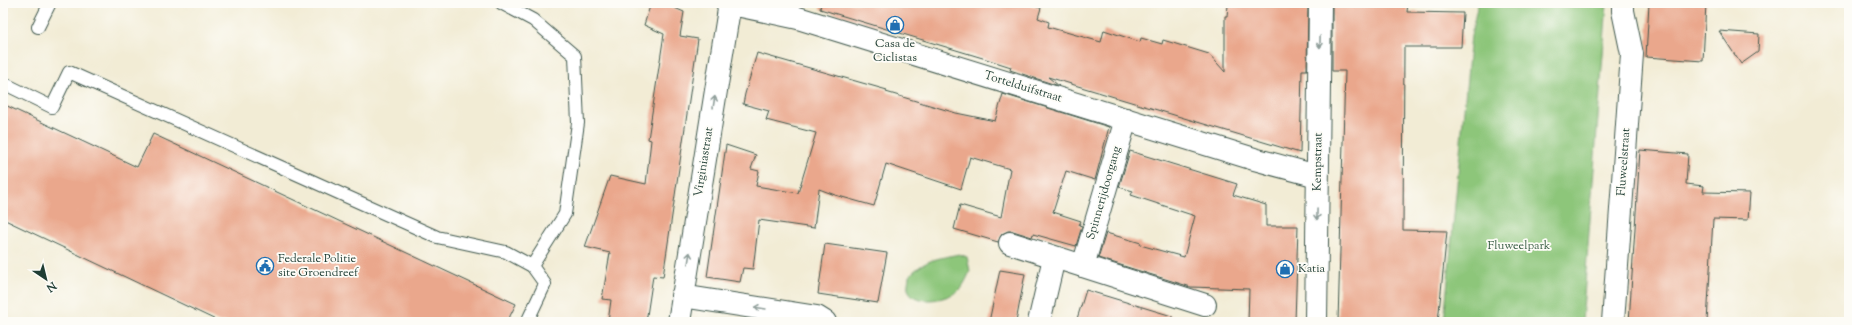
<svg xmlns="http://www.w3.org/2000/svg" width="1852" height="325" viewBox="0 0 1852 325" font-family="'Sorts Mill Goudy',serif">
  <rect width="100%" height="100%" fill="#fdfcf7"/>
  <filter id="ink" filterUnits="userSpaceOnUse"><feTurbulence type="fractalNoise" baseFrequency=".025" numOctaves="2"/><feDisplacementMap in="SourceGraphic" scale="8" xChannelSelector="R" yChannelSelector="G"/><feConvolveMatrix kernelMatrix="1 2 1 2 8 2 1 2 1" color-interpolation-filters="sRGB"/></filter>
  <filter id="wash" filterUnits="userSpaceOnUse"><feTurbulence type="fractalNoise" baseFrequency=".012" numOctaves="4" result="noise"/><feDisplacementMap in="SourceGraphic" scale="16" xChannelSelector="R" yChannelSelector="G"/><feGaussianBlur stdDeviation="0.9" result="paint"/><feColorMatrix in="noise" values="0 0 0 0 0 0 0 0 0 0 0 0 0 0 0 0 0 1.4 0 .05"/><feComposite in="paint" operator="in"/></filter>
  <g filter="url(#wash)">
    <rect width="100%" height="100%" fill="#f2ecd5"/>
    <g fill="#8dc67a" stroke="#568257">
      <path d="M1478,3h129l-25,319h-138l27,-287z"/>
      <path d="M959,254l8,3 3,14c-2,5 -5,12 -9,17 -9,11 -47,20 -53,1 -1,-4 1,-9 1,-13 17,-17 27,-17 50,-22z"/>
    </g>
    <g id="blocks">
      <g fill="#eaa78c">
        <path d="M651,3h12l21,9 -4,24 18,3 -35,238 -10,-1 -7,46h-38l3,-22 -9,-1 8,-46 -25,-6 25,-71 36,8 5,-44 -3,-1 16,-105 -20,-9z"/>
        <path d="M821,3h202l18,5 -3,10 11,4 -1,5 53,15 3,-12 36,12 1,-4 21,6 1,-4 46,14 16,18v-56h2l1,-11 80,-2 -1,67h-5l-2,83 -252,-76 11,9 -49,-16 1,-3 -25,-8 -166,-50z"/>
        <path d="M1332,3h76l-1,9 56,1 -2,34h-57l-1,183 44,1 -9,91h-100l7,-251h-13z"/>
        <path d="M1649,3h57l-3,58 -57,-4z"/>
        <path d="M1719,31l40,3 -1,18 -17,12z"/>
        <path d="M757,53l130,37 -1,2 70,21 39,8 8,-27 106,33 -14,53 -29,-9 -13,41 28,9 -2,4 3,1 -6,20 -43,-12 -1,3 -19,-6h-5l-6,3 -4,8 -44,-13 6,-24 41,12 9,-48 -40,-12 -9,32 -75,-25 -12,42 -39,-11 -16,-6 -5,39 -55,-8 -6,49 -10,-1 -3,14 -33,-5 19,-132 30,10 -5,14 8,2 -3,15 42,7 18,-60 -50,-13 3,-9 -26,-7 2,-10z"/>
        <path d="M3,104l134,63 16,-33 363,170 -9,18h-287l-217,-103z"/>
        <path d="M1640,150l48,4 -2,30 18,2 -1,6 47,1 -2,27 -35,-1 -6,103h-78z"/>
        <path d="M1130,151l107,33 -4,11 33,10v21h32l-3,96h-47l1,-33 -58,-2 -93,-29 8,-25 35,10 -1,2 44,12 11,-41 -64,-21 2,-4 -14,-4z"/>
        <path d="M825,244l62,9 -9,50 -60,-9z"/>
        <path d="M1000,270l25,4 -9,48h-27z"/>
        <path d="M1086,290l86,26v6h-96z"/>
      </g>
    </g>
  </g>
  <g filter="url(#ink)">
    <use href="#blocks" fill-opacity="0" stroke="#3f574c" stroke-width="1"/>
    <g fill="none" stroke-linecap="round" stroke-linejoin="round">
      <defs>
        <g id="service">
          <path d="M501,3l32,17 42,36 3,67 -13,91 -33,52"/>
          <path d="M38,27l12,-24"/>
          <path d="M3,83l49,24 17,-35 368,165 69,15 26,14 13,18 -18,38"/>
        </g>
        <g id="minor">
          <path d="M727,3l71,15 456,141 63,17"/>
          <path d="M1010,243l73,23 43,-147"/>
          <path d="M1083,266l122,39"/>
          <path d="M682,296l135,21 8,5"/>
          <path d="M679,322l51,-319"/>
          <path d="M1039,322l15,-64"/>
          <path d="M1316,322l4,-319"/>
          <path d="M1613,322l19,-268 -9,-43v-8"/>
        </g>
      </defs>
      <use href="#service" stroke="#3f574c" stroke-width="14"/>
      <use href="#minor" stroke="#3f574c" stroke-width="24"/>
      <use href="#service" stroke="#fff" stroke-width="12"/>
      <use href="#minor" stroke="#fff" stroke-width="22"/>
    </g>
    <defs><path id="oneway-shaft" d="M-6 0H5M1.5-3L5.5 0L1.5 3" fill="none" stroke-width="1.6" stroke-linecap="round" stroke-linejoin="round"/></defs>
    <g stroke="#8f9e9a">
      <use href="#oneway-shaft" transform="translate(1320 42) rotate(91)"/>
      <use href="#oneway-shaft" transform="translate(714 102) rotate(-81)"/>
      <use href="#oneway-shaft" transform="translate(1317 214) rotate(91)"/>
      <use href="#oneway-shaft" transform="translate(689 258) rotate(-81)"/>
      <use href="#oneway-shaft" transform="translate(760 308) rotate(-171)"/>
    </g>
  </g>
  <defs>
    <symbol id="shop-ring" viewBox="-11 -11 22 22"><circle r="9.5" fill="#fdfcf7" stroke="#1f6fb2" stroke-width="1.5"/><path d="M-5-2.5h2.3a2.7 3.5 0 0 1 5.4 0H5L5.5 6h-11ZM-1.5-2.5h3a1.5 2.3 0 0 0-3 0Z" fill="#1f6fb2"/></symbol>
    <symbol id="civic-ring" viewBox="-11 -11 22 22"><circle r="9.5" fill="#fdfcf7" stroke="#1f6fb2" stroke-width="1.5"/><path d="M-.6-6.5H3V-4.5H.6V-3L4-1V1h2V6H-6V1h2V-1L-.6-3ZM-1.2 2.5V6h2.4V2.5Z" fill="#1f6fb2"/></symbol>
  </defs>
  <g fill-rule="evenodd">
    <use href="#shop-ring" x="885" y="15" width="20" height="20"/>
    <use href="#civic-ring" x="255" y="256" width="20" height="20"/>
    <use href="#shop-ring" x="1275" y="259" width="20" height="20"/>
  </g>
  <g text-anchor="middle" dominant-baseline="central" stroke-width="3.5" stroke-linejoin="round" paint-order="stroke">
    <g font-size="12" fill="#1f3d34" stroke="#fdfcf7" text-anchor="start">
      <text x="895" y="44" text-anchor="middle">Casa de<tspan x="895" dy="14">Ciclistas</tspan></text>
      <text x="278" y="259">Federale Politie<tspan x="278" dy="14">site Groendreef</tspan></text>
      <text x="1298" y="269">Katia</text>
    </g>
    <g font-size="12" fill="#1f3d34" stroke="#fdfcf7">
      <text transform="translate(1023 87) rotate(17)">Tortelduifstraat</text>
      <text transform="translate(704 162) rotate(-81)">Virginiastraat</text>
      <text transform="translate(1318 162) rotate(-89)">Kempstraat</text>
      <text transform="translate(1624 162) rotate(-86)">Fluweelstraat</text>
      <text transform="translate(1104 193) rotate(-74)">Spinnerijdoorgang</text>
    </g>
    <g font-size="12" fill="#3a5f46" stroke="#fdfcf7">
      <text x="1519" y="246">Fluweelpark</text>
    </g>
  </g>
  <rect width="1852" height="325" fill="none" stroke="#fdfcf7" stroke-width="16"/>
  <g transform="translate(46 279) rotate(145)" stroke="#fdfcf7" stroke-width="3" paint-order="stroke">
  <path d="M0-3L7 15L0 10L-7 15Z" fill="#1f3d34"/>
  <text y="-6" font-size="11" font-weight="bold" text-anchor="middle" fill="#1f3d34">N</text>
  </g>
</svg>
